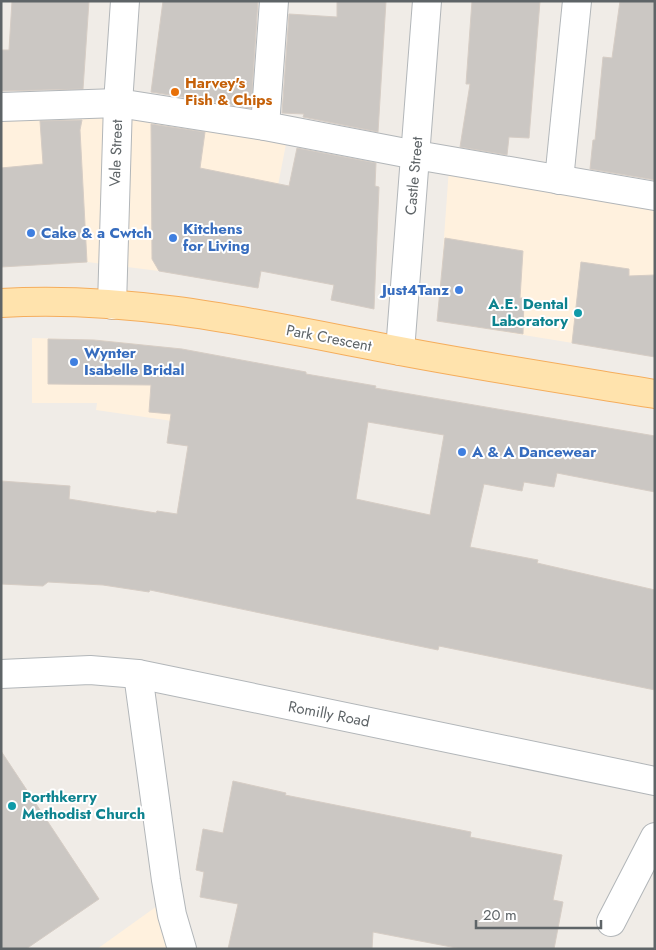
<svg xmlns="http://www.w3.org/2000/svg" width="656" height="950" viewBox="0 0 656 950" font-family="Jost,sans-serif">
  <rect width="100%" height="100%" fill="#f0ece7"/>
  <g fill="#fff1de">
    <path d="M118,110l169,29 -29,149 -99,-17 -72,-9 -86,5v-152z"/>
    <path d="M449,168l206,37 -2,151 -215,-35z"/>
    <path d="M32,338l68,2 82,9 100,19 -68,59 -118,-17 1,-7h-65z"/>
    <path d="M157,906l4,25 8,18h-72z"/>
  </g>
  <g fill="#cbc7c3" stroke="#d6cdc5" fill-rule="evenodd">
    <path d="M12,1h77l-6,88 -82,2v-41h8z"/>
    <path d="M163,1h95l-7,107 -100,-16z"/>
    <path d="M337,1h49l-8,131 -75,-15 1,-3 -22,-1 7,-99 48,3z"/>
    <path d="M472,1h68l-11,137 -20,-1 -2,18 -47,-8 10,-63h-4z"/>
    <path d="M620,1h35v179l-65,-11 3,-29h2l8,-83 9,1z"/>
    <path d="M82,120l-2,10 7,132 -86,5v-99l42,-4 -3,-43z"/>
    <path d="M151,124l54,8 -5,36 89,18 8,-38 79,15 -1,23 4,1 -5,122 -43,-9 3,-15 -73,-14 -3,17 -99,-17 -7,-12z"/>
    <path d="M445,238l78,13 -3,47h4l-1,36 -86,-13z"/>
    <path d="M581,262l48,7v7l26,-1v82l-83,-14z"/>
    <path d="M48,339l46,1 88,9 124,23v2l70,12 -1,2 280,48v56l-98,-19 -3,14 -30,-5 -2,9 -38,-7 -14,63 68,13 -1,3 118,27v100l-216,-44 -1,4 -288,-60 -1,2 -46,-7 -55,-3 -5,4 -42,-2v-103l69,5 -1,13 87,14 1,-2 20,3 11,-68 -21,-3 4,-29 -22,-2 2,-27 -103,-1zM368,422l76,13 -14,80 -74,-16z"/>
    <path d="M1,751l98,148 -73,50h-25z"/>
    <path d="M233,781l53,12 -1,2 186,37 -1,5 92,18 -9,45 10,2 -9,47h-92l-89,-17 -1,17h-144l10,-45 -38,-7 4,-25 -8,-2 7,-41 20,4z"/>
  </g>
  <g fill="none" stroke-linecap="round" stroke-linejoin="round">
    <defs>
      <g id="minor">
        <path d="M1,107l117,-4 147,23 151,29 239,41"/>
        <path d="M265,126l9,-125"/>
        <path d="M559,180l18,-179"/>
        <path d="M112,305l6,-202 7,-102"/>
        <path d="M400,351l27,-350"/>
        <path d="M1,674l89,-4 48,4 517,107"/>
        <path d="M138,674l28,206 6,35 10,34"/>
        <path d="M611,922l44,-85"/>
      </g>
      <path id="major" d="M1,303c128,-8 254,20 378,44 92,18 184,32 276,47"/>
    </defs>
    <use href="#minor" stroke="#b2b6b9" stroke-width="30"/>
    <use href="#major" stroke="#f5ad5c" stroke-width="30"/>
    <use href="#minor" stroke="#fff" stroke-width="28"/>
    <use href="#major" stroke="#ffe3ad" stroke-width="28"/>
  </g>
  <circle fill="#e8710a" stroke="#fff" stroke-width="2" cx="175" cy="92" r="5"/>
  <g fill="#3f7fe0" stroke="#fff" stroke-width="2">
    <circle cx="31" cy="233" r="5"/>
    <circle cx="173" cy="238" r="5"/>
    <circle cx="459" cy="290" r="5"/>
    <circle cx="74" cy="362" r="5"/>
    <circle cx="462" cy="452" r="5"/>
  </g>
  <g fill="#0f9aa8" stroke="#fff" stroke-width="2">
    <circle cx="578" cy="313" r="5"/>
    <circle cx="12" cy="806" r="5"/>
  </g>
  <g text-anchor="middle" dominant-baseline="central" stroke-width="4" stroke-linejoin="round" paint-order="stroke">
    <g font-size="15" font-weight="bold" fill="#c56008" stroke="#fff" text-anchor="start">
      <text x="185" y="83">Harvey's<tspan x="185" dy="17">Fish &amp; Chips</tspan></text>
    </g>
    <g font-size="15" fill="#5e6467" stroke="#fff">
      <text transform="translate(116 153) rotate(-88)">Vale Street</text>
      <text transform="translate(414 176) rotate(-85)">Castle Street</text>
      <text transform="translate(329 338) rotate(11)">Park Crescent</text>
      <text transform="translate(329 714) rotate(11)">Romilly Road</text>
    </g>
    <g font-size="15" font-weight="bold" fill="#366cbe" stroke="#fff" text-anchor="start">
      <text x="183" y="229">Kitchens<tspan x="183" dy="17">for Living</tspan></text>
      <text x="41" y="233">Cake &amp; a Cwtch</text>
      <text x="449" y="290" text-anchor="end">Just4Tanz</text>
      <text x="84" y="353">Wynter<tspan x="84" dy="17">Isabelle Bridal</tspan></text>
      <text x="472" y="452">A &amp; A Dancewear</text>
    </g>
    <g font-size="15" font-weight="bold" fill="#0d838f" stroke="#fff" text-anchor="end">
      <text x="568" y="304">A.E. Dental<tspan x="568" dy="17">Laboratory</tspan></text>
      <text x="22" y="797" text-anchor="start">Porthkerry<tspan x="22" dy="17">Methodist Church</tspan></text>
    </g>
  </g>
  <rect width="656" height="950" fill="none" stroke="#5e6467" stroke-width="5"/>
  <path d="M476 920v8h125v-8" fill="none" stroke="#5e6467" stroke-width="2.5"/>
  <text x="483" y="920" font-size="15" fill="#5e6467" stroke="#ffffff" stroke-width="4" paint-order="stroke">20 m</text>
</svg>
